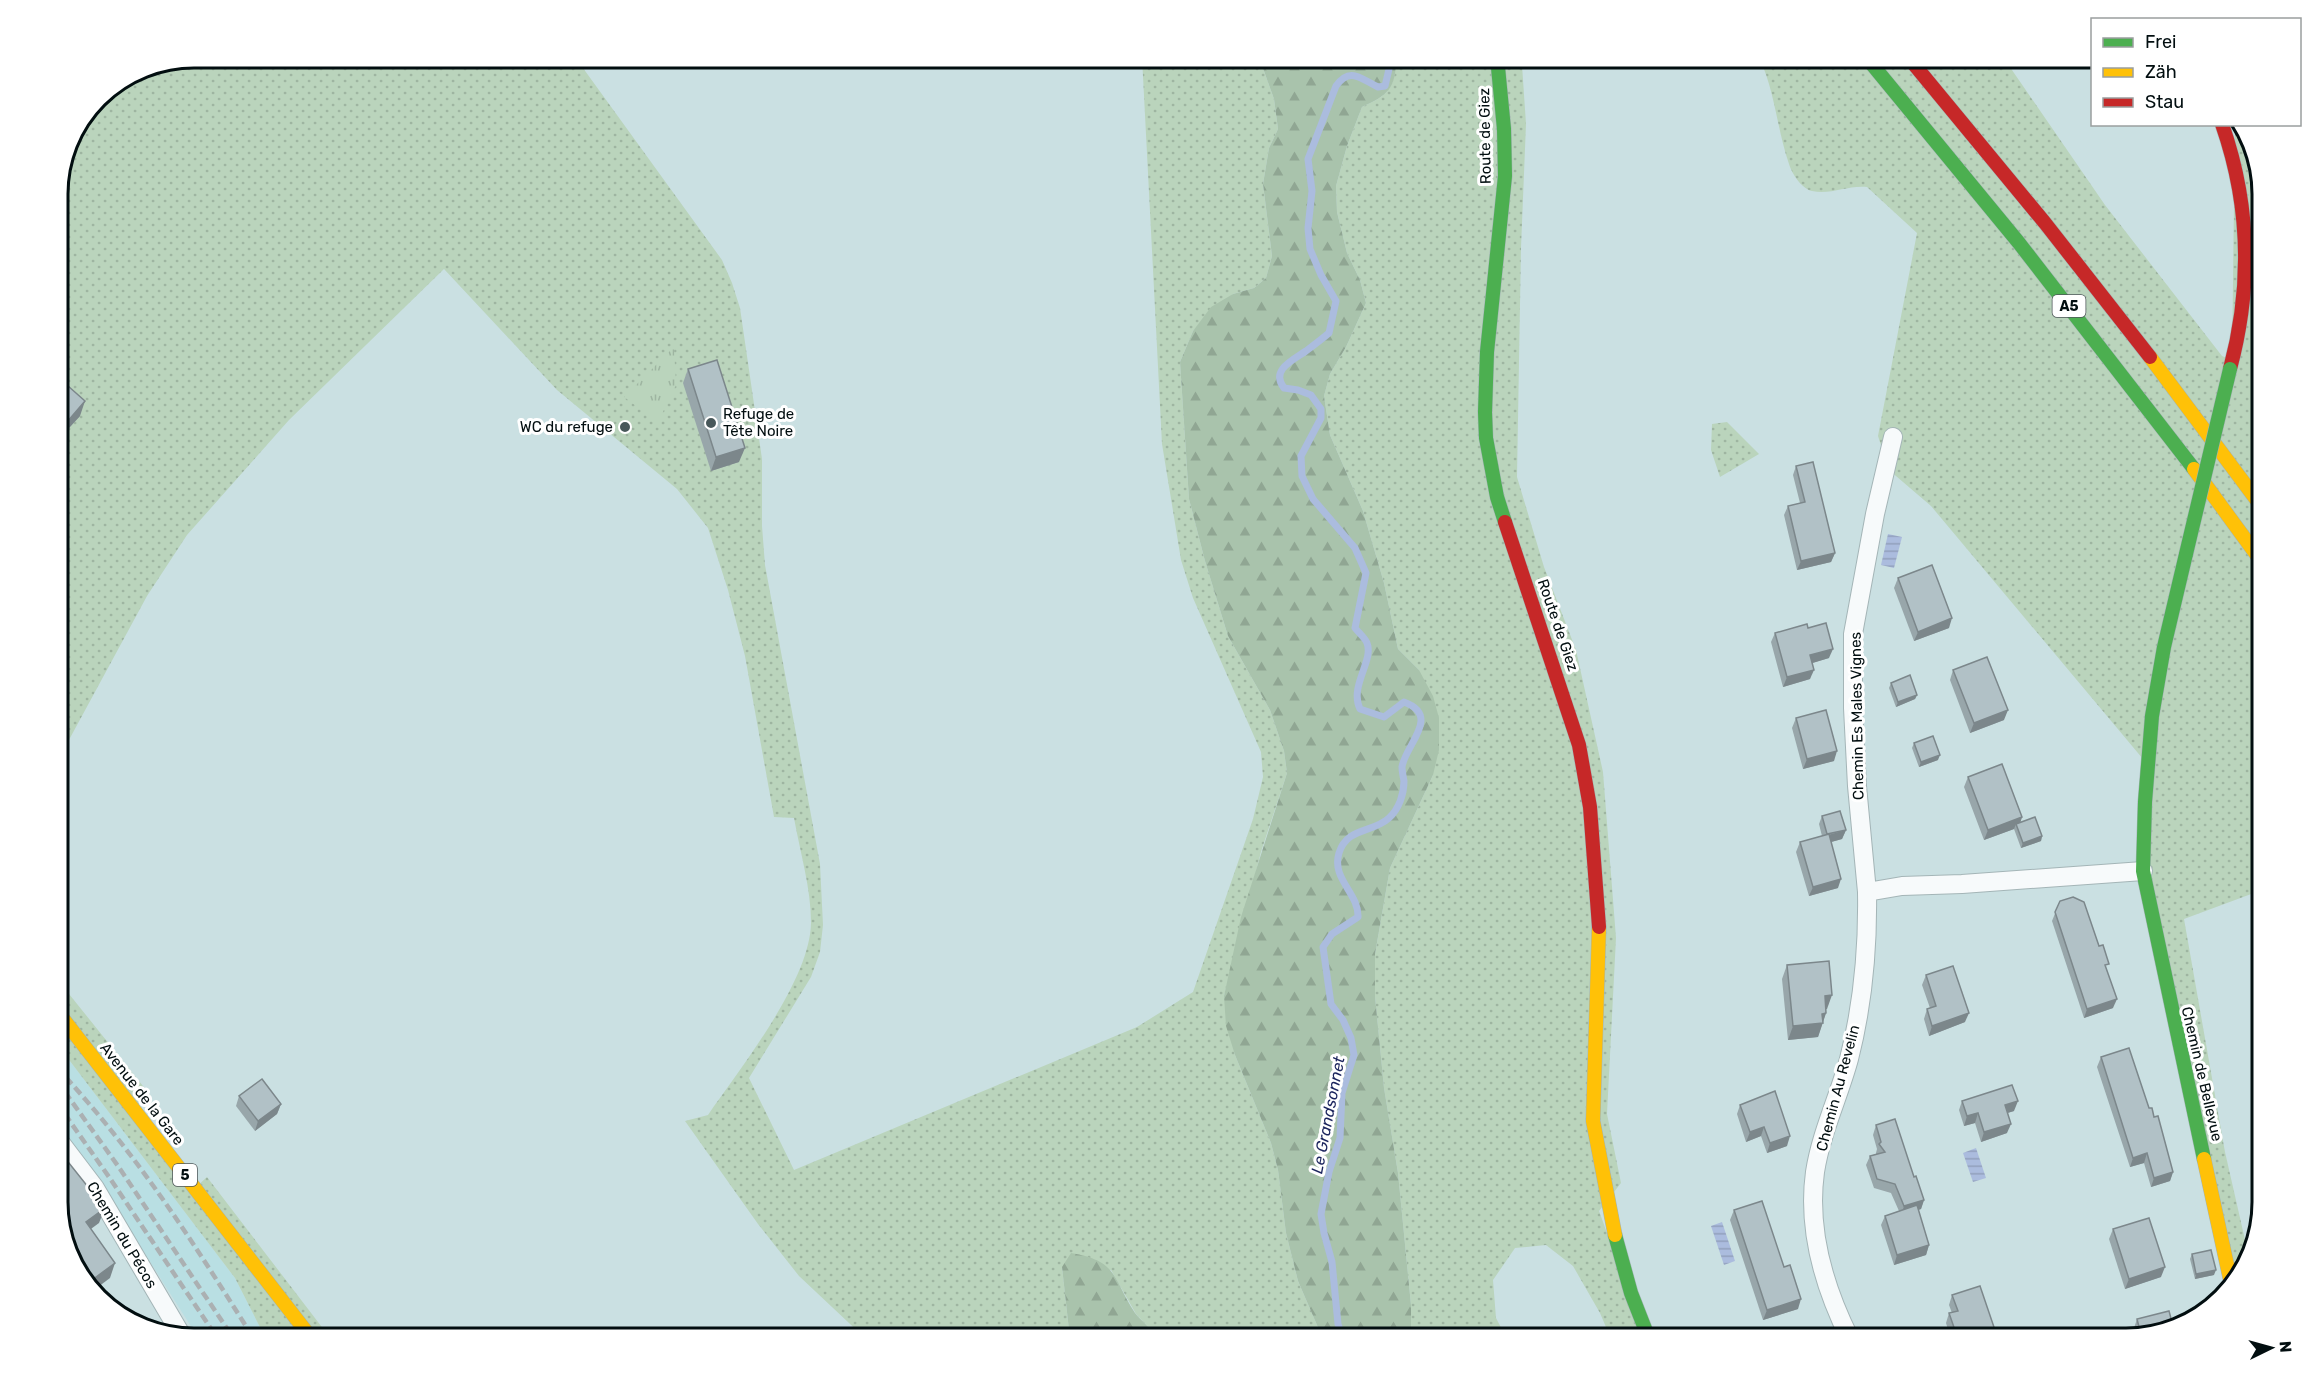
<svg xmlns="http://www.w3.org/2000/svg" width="2319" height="1396" viewBox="0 0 2319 1396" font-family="Rubik,sans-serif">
  <defs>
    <pattern id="grass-dots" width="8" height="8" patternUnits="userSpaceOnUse" patternTransform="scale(1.5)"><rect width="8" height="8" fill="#bad4bc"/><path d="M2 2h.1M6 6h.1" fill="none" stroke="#9eb5a1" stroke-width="1.8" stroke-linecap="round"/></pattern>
    <pattern id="forest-firs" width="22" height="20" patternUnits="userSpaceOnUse" patternTransform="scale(1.5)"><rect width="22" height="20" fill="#a9c3ac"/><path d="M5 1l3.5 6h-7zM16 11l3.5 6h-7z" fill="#90a693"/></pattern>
    <pattern id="park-tufts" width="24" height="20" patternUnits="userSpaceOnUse" patternTransform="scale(1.5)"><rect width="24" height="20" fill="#bad4bc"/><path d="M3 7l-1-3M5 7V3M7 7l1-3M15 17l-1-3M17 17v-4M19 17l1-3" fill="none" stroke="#9eb5a1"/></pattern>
    <pattern id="water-rules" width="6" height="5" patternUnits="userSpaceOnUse" patternTransform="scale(1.5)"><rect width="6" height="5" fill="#abbcde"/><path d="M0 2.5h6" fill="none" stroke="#92a0bd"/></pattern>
  </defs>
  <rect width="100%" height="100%" fill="#cae0e2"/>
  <path fill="#b9dfe3" d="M57,1044l178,234 31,61h-67l-99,-156 -43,-61z"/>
  <g fill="url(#grass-dots)">
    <path d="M194,57h381l147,203 10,23 8,25 22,151v67l3,39 55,299 3,61 -3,27 -9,25 -62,101 45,92 343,-143 56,-35 60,-173 10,-42 -2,-25 -68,-154 -12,-38 -7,-43 -12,-73 -20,-387h117l15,42 4,30 -9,19 -6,36 9,72 -6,22 -12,10 -21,6 -40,37 -13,31 9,137 16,62 23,75 42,74 14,41 3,22 -26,79 -37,144 11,59 36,88 7,27 8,63 12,48 25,58h-169l-1,-7 -17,-18 -25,-44 -49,-3 8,72h-204l-67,-63 -41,-52 -73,-103 23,-6c33,-48 102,-134 103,-192 0,-35 -11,-71 -17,-105l-20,-1 -29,-161 -17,-66 -20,-62 -31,-39 -120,-99 -113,-121 -155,151 -102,115 -40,61 -90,166v-577l11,-44 29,-44 45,-30z"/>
    <path d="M1395,57h125l2,8 4,59 -5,124 -4,229 27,90 32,83 27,122 13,166 -9,176 14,69 -22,28 47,128h-35l-11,-26 -27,-47 -27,-21 -31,3 -22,32 3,38 11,21h-99l3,-7v-27l-13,-132 -14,-85 -9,-92v-42l15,-86 43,-93 -14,-105 -21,-21 -14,-66 -21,-72 -33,-76 -6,-39 6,-22 16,-27 20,-44 -6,-23 -13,-27 -10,-41 -1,-26 11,-40 15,-39c27,-12 34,-19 33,-50z"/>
    <path d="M1759,57h244l102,148 117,151 10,4 3,-235 18,32 9,28v705l-78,29 41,233 23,101 -4,18 -13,12 -80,-369 -3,-149 -217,-259 -42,-36 -11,-34 39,-203 -50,-46c-19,-2 -36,8 -55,4 -10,-2 -20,-17 -23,-27 -12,-35 -14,-73 -30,-107z"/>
    <path d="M1727,422l32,32 -39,23 -9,-27 1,-26z"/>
    <path d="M57,979l94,117 -18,12 62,80 12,-11 124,162h-65l-31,-61 -178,-234z"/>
  </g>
  <g fill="url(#forest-firs)">
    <path d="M1259,57l137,1c0,31 -8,37 -34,49l-15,39 -11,40 1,26 10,41 13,27 6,23 -20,44 -16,27 -6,22 6,39 33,76 21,72 14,66 21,21 14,26 6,22v32l-6,25 -43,93 -15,86v42l9,92 14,85 13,132v27l-3,7h-85l-25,-58 -12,-48 -8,-63 -7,-27 -36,-88 -9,-29 -2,-30 17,-79 46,-144 -3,-22 -14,-41 -42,-74 -23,-75 -16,-62 -9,-137 13,-31 18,-24 22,-13 21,-6 12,-10 6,-22 -9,-72 6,-36 9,-19 -4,-30z"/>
    <path d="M1071,1253c48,8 41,25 64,60 7,9 17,14 19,26h-84l-8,-72z"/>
  </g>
  <path fill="url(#park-tufts)" d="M674,347l2,38 -18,37 -34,-25z"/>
  <g fill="url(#water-rules)">
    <path d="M1888,534l14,3 -8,31 -13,-3z"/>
    <path d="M1976,1148l10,30 -13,4 -10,-29z"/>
    <path d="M1722,1222l13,39 -11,4 -13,-39z"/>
  </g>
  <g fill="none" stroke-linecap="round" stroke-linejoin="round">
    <path stroke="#abbcde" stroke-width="7" d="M1343,1339l-5,-15 -6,-62 -8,-29 -3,-19 8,-42 11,-34 2,-45 12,-38 -3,-17 -8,-18 -12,-16 -8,-57 9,-13 26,-17c1,-24 -27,-38 -19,-64 8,-26 34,-20 50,-35 10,-9 15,-24 15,-37 -1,-5 -2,-10 -2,-14 3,-22 40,-51 2,-65l-20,15 -24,-8c-11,-23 14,-48 7,-66 -2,-5 -9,-11 -12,-15l11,-55 -11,-25 -42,-49 -11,-23 -1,-20 20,-38v-9l-10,-14 -13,-5 -14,-2c-14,-18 9,-28 22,-37 8,-6 16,-12 23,-18l7,-32 -15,-26 -11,-26 -2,-21 4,-37 -4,-32 28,-73c14,-20 25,-7 42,1l7,-1 4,-17 -2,-12"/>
    <defs>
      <g id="street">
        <path d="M1867,892l-10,-106 -4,-78v-74l22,-120 18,-77"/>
        <path d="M57,1138l38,50 87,148"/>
        <path d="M1850,1339c-26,-52 -43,-109 -35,-167 6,-39 24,-76 34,-113 14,-55 19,-111 18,-167l35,-6 60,-2 181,-13"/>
      </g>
      <g id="fast">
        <path d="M1497,57l7,72 1,47 -18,176 -2,60 1,26 11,59 8,25"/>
        <path d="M1866,57l153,186 175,226"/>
        <path d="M2186,554l-22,93 -12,69 -7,86 -2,69 61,288"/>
        <path d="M1615,1235l16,58 18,46"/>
      </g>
      <g id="slow">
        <path d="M2150,357l112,150"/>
        <path d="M2194,469l68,93"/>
        <path d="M1599,927l-6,194 22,114"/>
        <path d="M57,1011l255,328"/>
        <path d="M2204,1159l27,124"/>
      </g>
      <g id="jam">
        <path d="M1908,57l137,166 105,134"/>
        <path d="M2222,124c28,80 30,163 8,245"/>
        <path d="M1505,522l74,223 11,62 9,120"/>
      </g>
    </defs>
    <use href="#street" stroke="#a4b5b7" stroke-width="20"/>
    <use href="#fast" stroke="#a4b5b7" stroke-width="15"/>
    <use href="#slow" stroke="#a4b5b7" stroke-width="15"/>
    <use href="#jam" stroke="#a4b5b7" stroke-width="15"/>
    <use href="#street" stroke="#f7fafb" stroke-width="18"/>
    <use href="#fast" stroke="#4caf50" stroke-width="14"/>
    <use href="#slow" stroke="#ffc107" stroke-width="14"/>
    <use href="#jam" stroke="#c62828" stroke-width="14"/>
    <g stroke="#abb0b2" stroke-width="4.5" stroke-dasharray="9 4.5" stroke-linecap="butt">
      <path d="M57,1067c19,22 39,44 57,67 52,65 96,135 140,205"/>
      <path d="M57,1081l61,85 116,173"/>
      <path d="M57,1103l52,74 109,162"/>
    </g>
    <defs>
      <path id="fast-bridge" d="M2186,554l44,-185"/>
    </defs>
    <use href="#fast-bridge" stroke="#a4b5b7" stroke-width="15" stroke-linecap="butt"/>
    <use href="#fast-bridge" stroke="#4caf50" stroke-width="14"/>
  </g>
  <g fill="#98a6aa">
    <path d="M57,360l10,9 -4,12 17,35 -23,25z"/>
    <path d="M688,369l51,93 -28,9 -28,-88z"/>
    <path d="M1796,466l39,87 -4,9 -34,8 -13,-55 4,-9 12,-3 -7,-28z"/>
    <path d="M1898,578l51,50 -35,13 -20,-53z"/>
    <path d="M1775,633l54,25 -17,5 -2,16 -27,8 -12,-45z"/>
    <path d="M1953,670l51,50 -34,13 -20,-53z"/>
    <path d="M1891,683l26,12 -2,4 -19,8 -7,-19z"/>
    <path d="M1796,718l38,43 -31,8 -11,-41z"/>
    <path d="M1914,743l24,17 -19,7 -7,-19z"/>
    <path d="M1968,777l54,40 -2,5 22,14 -1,5 -20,7 -7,-19 -30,11 -20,-53z"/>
    <path d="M1822,816l24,14 -4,9 -11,3 7,46 -29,8 -13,-44 4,-10 22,-6 -3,-12z"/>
    <path d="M2060,901l47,69 6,38 -29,10 -32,-97z"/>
    <path d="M1787,965l40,44h-1v4l-8,24 -30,3 -6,-61z"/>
    <path d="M1926,975l39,47 -36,14 -5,-17 3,-10 3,-1 -8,-23z"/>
    <path d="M2101,1057l48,51 5,9 19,55 -3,9 -19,6 -7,-24 -14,4 -33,-100z"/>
    <path d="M239,1096l42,8 -4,10 -22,17 -19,-25z"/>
    <path d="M1962,1101l52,10 -7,2v20l-26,9 -6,-19 -11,3 -5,-16z"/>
    <path d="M1740,1105l47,41 -20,7 -6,-17 -15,6 -9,-28z"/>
    <path d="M1876,1125l38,52 10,23 -3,9 -3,1 11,35 -3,10 -32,10 -13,-40 4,-9 14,-5 -8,-18 -17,-5 -8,-23 4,-9 6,-2v-1l1,-4 -4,-14z"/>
    <path d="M1734,1210l64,99 -35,11 -33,-100z"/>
    <path d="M2113,1229l48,48 -36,12 -16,-50z"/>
    <path d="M2192,1254l22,21 -19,4 -5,-20z"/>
    <path d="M1952,1295l46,44h-47l-5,-16 3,-10h3l-3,-8z"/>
    <path d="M2137,1319l36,7 -40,11 -1,-3z"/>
  </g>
  <g fill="#7c878b">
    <path d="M67,369l-5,14 -3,-5z"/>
    <path d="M85,401l-5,15 -23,25 4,-12z"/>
    <path d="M745,448l-6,14 -28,9 5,-14z"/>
    <path d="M1835,553l-4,9 -34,8 4,-9z"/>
    <path d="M1952,618l-3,10 -35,13 4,-9z"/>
    <path d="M1833,649l-4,9 -23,7 4,-10z"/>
    <path d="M1814,670l-4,9 -27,8 4,-10z"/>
    <path d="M1917,695l-2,4 -19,8 2,-5z"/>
    <path d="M2008,710l-4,10 -34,13 4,-10z"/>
    <path d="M1837,751l-3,10 -31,8 4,-10z"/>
    <path d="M1940,755l-2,5 -19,7 2,-5z"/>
    <path d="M2022,817l-3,10 -3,-3 -2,5 -30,11 4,-10z"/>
    <path d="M1846,830l-4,9 -18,5 4,-9z"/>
    <path d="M2042,836l-1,5 -20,7 2,-5z"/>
    <path d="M1841,879l-3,9 -29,8 4,-9z"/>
    <path d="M1832,995l-5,14 -8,1 6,-14z"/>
    <path d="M2117,999l-4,9 -29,10 3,-9z"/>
    <path d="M1826,1013l-8,24 -30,3 5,-14 29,-12z"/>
    <path d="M1969,1013l-4,9 -36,14 3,-10z"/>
    <path d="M2018,1101l-4,10 -13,4 4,-10z"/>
    <path d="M281,1104l-4,10 -22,17 3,-10z"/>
    <path d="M1978,1113l-3,10 -11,3 3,-10z"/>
    <path d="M2011,1124l-4,9 -26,9 3,-10z"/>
    <path d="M1764,1127l-3,9 -15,6 4,-10z"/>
    <path d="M1790,1136l-3,10 -20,7 3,-10z"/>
    <path d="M2147,1153l-3,10 -14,4 3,-9z"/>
    <path d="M2173,1172l-3,9 -19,6 3,-9z"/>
    <path d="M1924,1200l-3,9 -20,7 3,-10z"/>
    <path d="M105,1208l-6,15 -19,14 6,-15z"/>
    <path d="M1929,1245l-3,10 -32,10 3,-10z"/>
    <path d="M115,1263l-5,15 -16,12 -6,-7z"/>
    <path d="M2165,1267l-4,10 -36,12 4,-10z"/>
    <path d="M2216,1270l-2,5 -19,4 1,-5z"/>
    <path d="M1801,1299l-3,10 -35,11 4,-10z"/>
  </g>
  <g fill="#b1c1c6" stroke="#7c878b" stroke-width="1.5">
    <path d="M57,360l10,9 -8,9 26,23 -24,28 -4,-4z"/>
    <path d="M717,360l28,88 -29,9 -28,-88z"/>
    <path d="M1813,462l22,91 -34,8 -13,-55 17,-4 -9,-36z"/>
    <path d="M1932,565l20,53 -34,14 -20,-54z"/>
    <path d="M1826,623l7,26 -23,6 4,15 -27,7 -12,-44 32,-9 1,4z"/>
    <path d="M1987,657l21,53 -34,13 -21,-53z"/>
    <path d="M1910,675l7,20 -19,7 -7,-19z"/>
    <path d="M1826,710l11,41 -30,8 -11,-41z"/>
    <path d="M1933,736l7,19 -19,7 -7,-19z"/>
    <path d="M2002,764l20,53 -34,13 -20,-53z"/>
    <path d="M1840,811l6,19 -19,4 -5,-18z"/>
    <path d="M2035,817l7,19 -19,7 -7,-19z"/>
    <path d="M1829,834l12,45 -28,8 -13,-45z"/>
    <path d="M2073,897l11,5 15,44 4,-1 6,19 -4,1 12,34 -30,10 -32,-97 5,-11z"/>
    <path d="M1829,961l3,34 -7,1 1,17 -4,1 1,9 -30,3 -6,-61z"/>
    <path d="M1953,966l16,47 -37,13 -5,-17 9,-3 -10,-31z"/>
    <path d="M2129,1048l20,60h3l2,9 4,-1 15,56 -19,6 -7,-25 -14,5 -32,-101z"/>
    <path d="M262,1079l19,25 -23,17 -19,-25z"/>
    <path d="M2012,1085l6,16 -13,4 6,19 -27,8 -6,-19 -11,3 -5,-15z"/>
    <path d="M1775,1091l15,45 -20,7 -6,-16 -14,5 -10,-27z"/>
    <path d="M1895,1119l19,58 2,-1 8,24 -20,6 -9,-22 -18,-5 -7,-23 15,-4 -6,-8 2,-2 -5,-17z"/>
    <path d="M57,1148l35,44 1,-1 12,17 -19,14 29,41 -27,20 -13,-12 -18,-60z"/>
    <path d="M1762,1201l22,66 6,-2 11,34 -34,11 -33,-100z"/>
    <path d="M1917,1205l12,40 -32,10 -12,-39z"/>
    <path d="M2149,1218l16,49 -36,12 -16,-50z"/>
    <path d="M2211,1250l5,20 -20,4 -4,-20z"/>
    <path d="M1980,1286l18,53h-40l-9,-26 9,-2 -6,-16z"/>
    <path d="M2169,1311l4,15 -32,9 -4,-16z"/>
    <path d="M1537,1332l5,7h-16z"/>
    <path d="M1609,1333l4,6h-13z"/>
  </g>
  <g fill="#48585a" stroke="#fff" stroke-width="2">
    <circle cx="711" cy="423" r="6"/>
    <circle cx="625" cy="427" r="6"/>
  </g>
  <g text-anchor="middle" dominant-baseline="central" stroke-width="6" stroke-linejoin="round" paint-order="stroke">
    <g fill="#fff" stroke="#4e5658" stroke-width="1.5">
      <rect x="2052.5" y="295" width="33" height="22" rx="4.5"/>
      <rect x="173" y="1164" width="24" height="22" rx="4.5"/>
    </g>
    <g font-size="14" font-weight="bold" fill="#020e10">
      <text x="2069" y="306">A5</text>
      <text x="185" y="1175">5</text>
    </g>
    <g font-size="15" fill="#020e10" stroke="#fff">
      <text transform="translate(1485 136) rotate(-91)">Route de Giez</text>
      <text transform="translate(1558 625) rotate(71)">Route de Giez</text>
      <text transform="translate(1857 716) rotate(-91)">Chemin Es Males Vignes</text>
      <text transform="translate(2202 1074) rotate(77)">Chemin de Bellevue</text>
      <text transform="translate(1838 1088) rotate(-75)">Chemin Au Revelin</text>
      <text transform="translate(142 1094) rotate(52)">Avenue de la Gare</text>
      <text transform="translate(122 1235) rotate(59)">Chemin du Pécos</text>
    </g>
    <g font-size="15" fill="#020e10" stroke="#fff" text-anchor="start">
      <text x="723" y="414">Refuge de<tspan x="723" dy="17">Tête Noire</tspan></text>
      <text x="613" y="427" text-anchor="end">WC du refuge</text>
    </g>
    <g font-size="16" font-style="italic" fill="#1b245d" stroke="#fff">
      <text transform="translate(1328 1115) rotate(-79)">Le Grandsonnet</text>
    </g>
  </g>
  <path d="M0 0H2319V1396H0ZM194 68H2126A126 126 0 0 1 2252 194V1202A126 126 0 0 1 2126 1328H194A126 126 0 0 1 68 1202V194A126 126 0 0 1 194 68Z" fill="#fff" fill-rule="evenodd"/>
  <path fill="none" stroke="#020e10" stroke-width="3" d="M194 68H2126A126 126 0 0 1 2252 194V1202A126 126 0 0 1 2126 1328H194A126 126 0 0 1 68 1202V194A126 126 0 0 1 194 68Z"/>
  <rect x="2091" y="18" width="210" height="108" fill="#ffffff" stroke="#9a9f9f" stroke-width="1.5"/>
  <rect x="2103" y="38" width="30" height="9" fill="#4caf50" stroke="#9a9f9f" stroke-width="1.5"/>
  <text x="2145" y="48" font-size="18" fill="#020e10">Frei</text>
  <rect x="2103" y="68" width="30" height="9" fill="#ffc107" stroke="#9a9f9f" stroke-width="1.5"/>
  <text x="2145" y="78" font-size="18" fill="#020e10">Zäh</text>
  <rect x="2103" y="98" width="30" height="9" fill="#c62828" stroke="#9a9f9f" stroke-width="1.5"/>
  <text x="2145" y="108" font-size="18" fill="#020e10">Stau</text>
  <g transform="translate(2271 1348) rotate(85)" stroke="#ffffff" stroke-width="4.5" paint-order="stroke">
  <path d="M0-4.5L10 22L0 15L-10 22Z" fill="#020e10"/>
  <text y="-9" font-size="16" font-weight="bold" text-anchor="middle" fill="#020e10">N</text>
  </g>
</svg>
